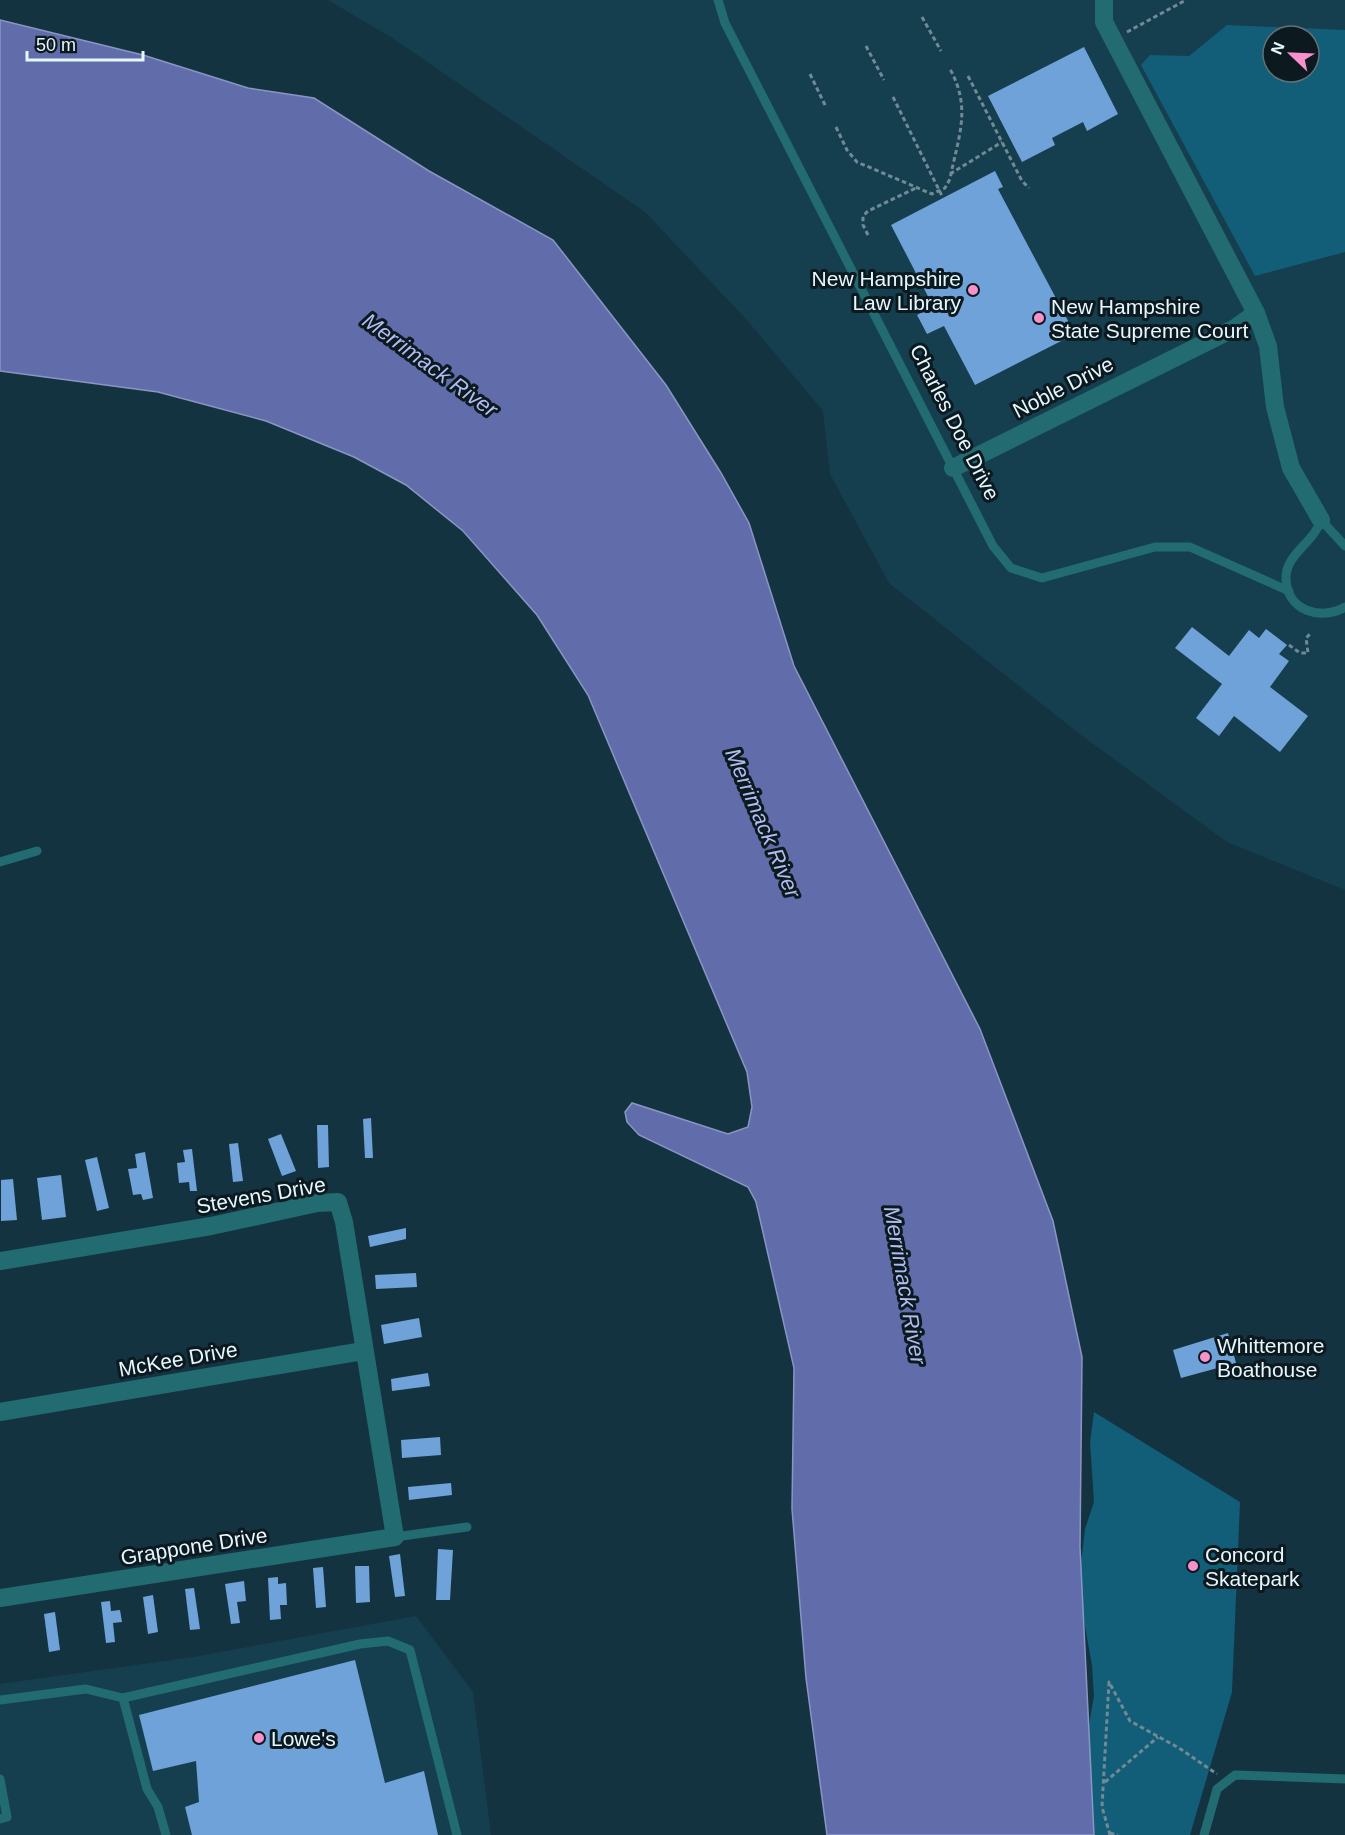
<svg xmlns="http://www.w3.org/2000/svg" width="1345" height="1835" viewBox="0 0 1345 1835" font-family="Helvetica,sans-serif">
  <rect width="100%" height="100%" fill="#143340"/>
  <g fill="#153f4f" fill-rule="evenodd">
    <path d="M328,0h1017v890l-118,-48 -146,-107 -192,-152 -59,-109 -7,-63 -77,-92 -101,-107 -251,-173zM1273,36h36v36h-36z"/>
    <path d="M416,1616l57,76 18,143h-491v-151l193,-27z"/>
  </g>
  <g fill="#125d77" fill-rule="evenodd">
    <path d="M1227,25l118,5v222l-90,24 -114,-211 9,-10 39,1zM1273,36h36v36h-36z"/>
    <path d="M1094,1412l146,90 -8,190 -42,143h-106l2,-94 8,-45 -2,-31 -11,-60v-42l4,-34 9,-27 -4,-60z"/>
  </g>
  <path fill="#616daa" stroke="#8996c4" stroke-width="1.5" d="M0,20l143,35 105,33 66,10 115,73 124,69 113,145 55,88 28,50 45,143 186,363 73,192 29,136 -2,190 14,288h-267l-21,-157 -14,-169 2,-141 -38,-166 -8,-15 -109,-52 -12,-13 -2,-10 7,-9 96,31 20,-7 4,-20 -5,-35 -159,-377 -51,-80 -74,-84 -57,-46 -52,-28 -88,-36 -108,-29 -158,-21z"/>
  <g fill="#6fa2d8">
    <path d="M1084,47l34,67 -31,17 -4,-9 -31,16 3,7 -33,17 -34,-66z"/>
    <path d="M995,171l8,16 -5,2 77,145 -100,51 -31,-59 -17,8 -10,-19 16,-9 -42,-81z"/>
    <path d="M1192,627l37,29 20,-26 10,8 7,-9 21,16 -8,9 10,7 -19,26 38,29 -28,36 -46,-36 -15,20 -23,-18 26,-34 -47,-36z"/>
    <path d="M371,1118l2,40h-8l-2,-39z"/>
    <path d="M317,1125h11l1,42 -11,1z"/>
    <path d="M281,1134l15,37 -14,5 -14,-37z"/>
    <path d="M238,1143l5,38 -10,1 -4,-38z"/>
    <path d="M192,1149l5,42h-7l-1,-9 -10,1 -2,-20 8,-1 -2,-12z"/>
    <path d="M145,1152l8,46 -10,2 -2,-6 -8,1 -5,-26 9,-1 -2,-14z"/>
    <path d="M97,1157l12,51 -12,3 -12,-51z"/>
    <path d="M61,1175l5,42 -24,3 -5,-42z"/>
    <path d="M13,1179l4,41 -16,1v-41z"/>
    <path d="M406,1228v11l-36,8 -2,-11z"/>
    <path d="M416,1273l1,14 -41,2 -1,-14z"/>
    <path d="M419,1318l3,19 -38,7 -3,-19z"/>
    <path d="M1228,1333l8,30 -55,15 -8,-28z"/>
    <path d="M428,1373l2,13 -38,5 -1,-12z"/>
    <path d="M440,1437l1,18 -39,3 -1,-18z"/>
    <path d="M451,1483l1,12 -43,5 -1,-13z"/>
    <path d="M438,1549l15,1 -3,50h-14z"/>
    <path d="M400,1554l5,42 -10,1 -6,-41z"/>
    <path d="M355,1566h14l1,36 -14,1z"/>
    <path d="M323,1567l3,40 -10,1 -3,-40z"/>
    <path d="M278,1577v7l8,-1 1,22h-7l1,14 -11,1 -2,-42z"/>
    <path d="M244,1581l2,20 -9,1 3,21 -9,1 -6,-40z"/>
    <path d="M194,1588l6,41 -10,1 -5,-41z"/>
    <path d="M153,1595l5,37 -10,2 -5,-37z"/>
    <path d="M110,1601l1,10 9,-1 2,12 -9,1 2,19 -9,1 -5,-41z"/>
    <path d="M55,1612l5,38 -11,2 -5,-38z"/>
    <path d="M355,1660l30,123 39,-12 14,64h-246l-7,-28 14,-5 -3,-41 -43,10 -14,-56z"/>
  </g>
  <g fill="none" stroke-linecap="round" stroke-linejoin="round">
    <g stroke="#718a95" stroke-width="3" stroke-dasharray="4.5 3" stroke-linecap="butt">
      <path d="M922,17l19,34"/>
      <path d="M1127,32l59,-32"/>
      <path d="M866,46l18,34"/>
      <path d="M810,74l16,33"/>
      <path d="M968,76l54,105 7,7"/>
      <path d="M893,97l50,101"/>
      <path d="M836,127l11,23 10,12 75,32 13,-6 5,-9c8,-42 22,-70 0,-110"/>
      <path d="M950,174l52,-32"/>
      <path d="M868,235l-5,-10v-9l5,-5 48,-23"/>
      <path d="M1289,645l11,8h8l-2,-15 4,-4"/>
      <path d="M1105,1782l53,-45"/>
      <path d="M1110,1833l8,2"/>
      <path d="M1110,1835l-8,-28 7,-125 21,39 49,27 38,26"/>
    </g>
    <g stroke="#226b71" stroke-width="9">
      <path d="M718,0l7,23 268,523 18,22 31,10 113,-31h35l99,44"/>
      <path d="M1345,546l-24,-26c-7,23 -36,34 -35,59 1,32 35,42 59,28"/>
      <path d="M0,862l37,-11"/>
      <path d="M395,1537l72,-10"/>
      <path d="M123,1698l24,91 11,18 8,28"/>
      <path d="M0,1700l86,-11 37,9 237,-54 28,-3 22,9 47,185"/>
      <path d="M0,1779l7,38 -7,2"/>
      <path d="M1204,1835l13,-46 18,-14 110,4"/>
    </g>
    <g stroke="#226b71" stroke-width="18">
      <path d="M1104,0v22l152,291 12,33 7,61 16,61 30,52"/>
      <path d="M953,468l282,-140 21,-15"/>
      <path d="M0,1261l211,-35 106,-23 21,-1 6,20 51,315 -395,61"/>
      <path d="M0,1412l363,-61"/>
    </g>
  </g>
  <g fill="#f890cc" stroke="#0c191f" stroke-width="2">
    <circle cx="973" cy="290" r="6"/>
    <circle cx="1039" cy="318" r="6"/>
    <circle cx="1205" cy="1357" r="6"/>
    <circle cx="1193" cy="1566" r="6"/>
    <circle cx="259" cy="1738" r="6"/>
  </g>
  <g text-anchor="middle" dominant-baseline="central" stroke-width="6" stroke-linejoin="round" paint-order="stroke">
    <g font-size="21" fill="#e5f7ff" stroke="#0c191f" text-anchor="start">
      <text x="961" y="278" text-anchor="end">New Hampshire<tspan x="961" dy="24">Law Library</tspan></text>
      <text x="1051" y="306">New Hampshire<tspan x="1051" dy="24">State Supreme Court</tspan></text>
      <text x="1217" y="1345">Whittemore<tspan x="1217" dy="24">Boathouse</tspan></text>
      <text x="1205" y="1554">Concord<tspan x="1205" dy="24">Skatepark</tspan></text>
      <text x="271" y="1738">Lowe's</text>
    </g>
    <g font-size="21" fill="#e5f7ff" stroke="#0c191f">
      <text transform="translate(1063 387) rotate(-27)">Noble Drive</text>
      <text transform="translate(955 422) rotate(63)">Charles Doe Drive</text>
      <text transform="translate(261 1195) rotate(-10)">Stevens Drive</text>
      <text transform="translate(178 1359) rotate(-10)">McKee Drive</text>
      <text transform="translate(194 1546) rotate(-9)">Grappone Drive</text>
    </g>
    <g font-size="22" font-style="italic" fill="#b1bdf2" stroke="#0c191f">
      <text transform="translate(430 365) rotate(36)">Merrimack River</text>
      <text transform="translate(763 823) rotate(67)">Merrimack River</text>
      <text transform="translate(905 1285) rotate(80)">Merrimack River</text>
    </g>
  </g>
  <g transform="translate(1291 54) rotate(293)"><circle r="28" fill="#0c191f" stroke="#637279" stroke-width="1.5"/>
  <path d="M0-4.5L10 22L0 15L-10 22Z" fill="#f890cc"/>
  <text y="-9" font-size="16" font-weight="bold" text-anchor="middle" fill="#e5f7ff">N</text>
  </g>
  <path d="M27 51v9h116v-9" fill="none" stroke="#e5f7ff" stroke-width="3"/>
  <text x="36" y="51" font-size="18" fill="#e5f7ff" stroke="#0c191f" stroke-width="4.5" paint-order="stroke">50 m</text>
</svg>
